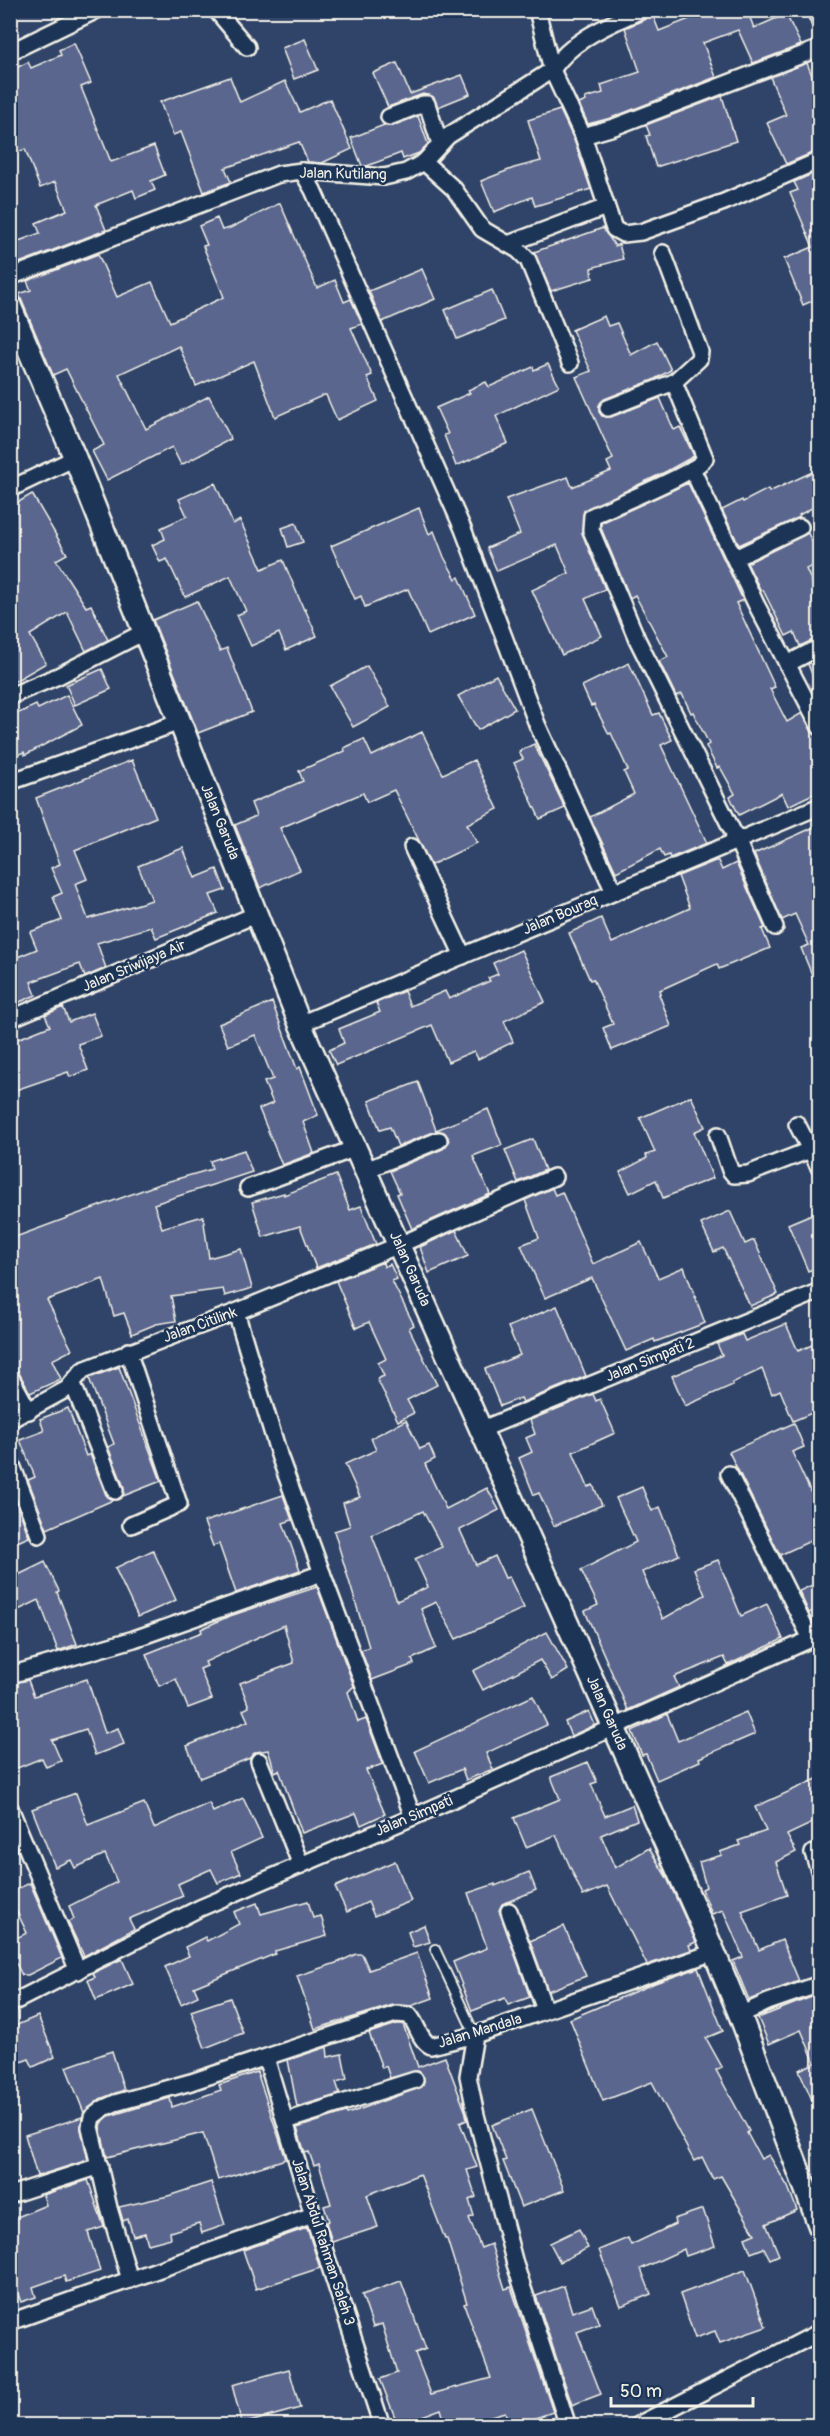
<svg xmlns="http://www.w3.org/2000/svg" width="830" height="2436" viewBox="0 0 830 2436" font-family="Pangolin,sans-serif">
  <rect width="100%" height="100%" fill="#2f4468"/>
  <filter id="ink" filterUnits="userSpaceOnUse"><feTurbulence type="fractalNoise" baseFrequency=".0167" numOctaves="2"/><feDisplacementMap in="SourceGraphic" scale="12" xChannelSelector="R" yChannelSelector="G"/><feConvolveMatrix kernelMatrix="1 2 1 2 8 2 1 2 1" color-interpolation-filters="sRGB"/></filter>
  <g filter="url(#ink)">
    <g fill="#5a668e" stroke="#f4f1e8" stroke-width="1.5" fill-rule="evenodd">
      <path d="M651,10l8,21 53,-21h35l7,18 32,-14 15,31 -48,18 -15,-33 -35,13 13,34 -105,41 -23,6 -9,-20 7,-3 -1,-3 18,-5 -2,-8 39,-13 -15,-44 21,-9z"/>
      <path d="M305,39l13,31 -24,9 -12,-31z"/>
      <path d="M74,43l17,40 -10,4 30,75 43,-16 11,29 -14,6 4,9 -19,8 -3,-8 -37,15 10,25 -87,33 -8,-19 29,-11 -4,-10 31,-13 -12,-28 -15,6 -15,-39 -15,7v-85l18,-9 3,6 30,-13 -2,-5z"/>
      <path d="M397,63l13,31 52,-19 8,19 -32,13 -5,-10 -10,-3 -35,13 -15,-34z"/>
      <path d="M807,63l12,30v57l-33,14 -19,-41 19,-8 -16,-38z"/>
      <path d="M230,77l10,25 45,-21 15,31 30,-13 22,50 -30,14 -14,-1 -9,-20 -74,26 6,14 -27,10 -23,-60 -8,3 -13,-33z"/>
      <path d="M722,96l14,45 -80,26 -10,-31 4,-1 -4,-10z"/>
      <path d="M560,110l14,30 17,49 -56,17 -3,-9 -38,15 -13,-31 33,-13 27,-7 -13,-41z"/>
      <path d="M418,116l10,28 -9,9 -16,6 -2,-6 -34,13h-5l-11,-28 33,-13 8,1z"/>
      <path d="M819,171v127l-16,7 -19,-46 29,-12 -23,-54 8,-3 -4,-8z"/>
      <path d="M280,203l37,85 18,-8 9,22 7,-3 11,25 -11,4 21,47 -5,2 11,24 -41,19 -11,-25h-2l-49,22 -21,-56 -58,25 -17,-40 -60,28 27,55 63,-33 22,43 -50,26 -9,-18 -65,33 -15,-29 12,-6 -38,-76 -13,6 -34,-81 12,-4 -4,-9 71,-27 19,43 35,-15 18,40 54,-25 -21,-51 4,-1 -8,-19 18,-8 5,12 8,-2z"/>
      <path d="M603,228l12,18 4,-2 4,15 -32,9 2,10 -42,13 -17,-39z"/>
      <path d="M422,269l13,30 -53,23 -13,-31z"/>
      <path d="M492,290l12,30 -47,19 -12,-29z"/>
      <path d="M604,316l4,10 9,-3 14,32 26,-14 14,29 -18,10 -49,19 -5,7v6l3,4 9,1 49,-19 14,32 6,-3 14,29 -27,15 -83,40 -2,22 23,56 -20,10 17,37 -40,19 -30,-65 37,-17 -12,-28 -60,26 -10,-23 33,-14 -14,-35 62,-22 4,10 39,-16 -4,-9 6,-3 -37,-82 15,-6 -19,-41z"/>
      <path d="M548,364l11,22 -63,30 12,27 -52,23 -12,-31 4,-1 -12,-26 34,-15 -2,-3 18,-8 3,5 44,-20 1,3z"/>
      <path d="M819,469v35l-20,11 1,2 -61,28 -17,-35 20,-10 1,2 25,-13 1,3z"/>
      <path d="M215,483l18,41 7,-4 22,49 21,-9 21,50 1,-1 12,27 -31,14 -7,-17 -28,13 -14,-31 9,-4 -16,-35 -45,21 -18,-38 -7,3 -8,-17 13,-6 -4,-11 26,-12 -8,-17z"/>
      <path d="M688,483l55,117 -7,3 39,84 -5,2 17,33 15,-9 10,19 7,5v54l-31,15 -6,-13 -43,22 -9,-18 5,-3 -15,-27 -3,1 -11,-22 3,-2 -16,-32 -2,1 -9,-19 -6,2 -17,-35 9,-4 -33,-62 -5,3 -29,-70v-5z"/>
      <path d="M32,494l35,60 -11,6 30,47 5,-2 17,35 -22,11 -19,-39 -37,23 16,28 -36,21v-177z"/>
      <path d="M419,508l10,26 5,-3 10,26 12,22 3,-2 16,37 -47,21 -20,-46 -43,18 -4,-11 -6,3 -24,-53z"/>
      <path d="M296,523l7,19 -15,5 -6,-19z"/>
      <path d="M808,533l11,25v5l-13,6 13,29v39l-19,9 -6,-14 -8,4 -23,-46 -2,1 -14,-28z"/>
      <path d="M197,601l23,50 7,-3 25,64 -54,21 -45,-113z"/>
      <path d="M819,658v34l-11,-28z"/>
      <path d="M629,663l24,52 6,-2 13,27 -11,5 46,98 -37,15 -1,-3 -5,2 -4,-8 -44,23 -26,-55 44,-23 -10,-22 4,-2 -17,-37 -2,1 -15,-29 -3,1 -9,-20z"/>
      <path d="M367,666l23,41 -37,20 -23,-41z"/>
      <path d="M102,669l9,20 -36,16 -9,-20z"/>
      <path d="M496,675l19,34 -37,21 -20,-34z"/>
      <path d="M67,695l15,30 -57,30 -1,-3 -14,6v-41l26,-12 2,4z"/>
      <path d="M422,732l21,42 31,-14 24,49 -31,15 10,19 -46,22 -37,-75 -27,12 -4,-9 -83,35 20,42 -40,18 -25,-63 21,-9 -5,-13 52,-22 -4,-10 46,-20 -1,-3 20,-9 8,17z"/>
      <path d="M534,744l31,64 -25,11 -26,-56 9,-4 -4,-8z"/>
      <path d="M132,760l24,57 -81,33 12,29 -12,5 13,35 64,-19 -14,-34 45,-18 12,30 22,-9 8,21 -15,5 8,18 -62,25 -5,-11 -54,16 9,25 -21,9 -5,-13 -49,18 5,13 -26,11v-46l27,-11 -7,-17 32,-12 -9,-23 9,-4 -11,-25 9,-4 -24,-66z"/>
      <path d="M819,825v167l-18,-44 8,-3 -14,-31 -13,6 -28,-66z"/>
      <path d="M715,861h3l4,9 14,-7 29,65 -3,1 8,19 -51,21 -2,-5 -57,26 1,3 -2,1 12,32 -59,24 -9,-22 10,-4 -20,-45 -3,1 -21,-47 32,-15 11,25 78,-35 -12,-32z"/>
      <path d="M521,950l24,52 -41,19 9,21 -35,17 -4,-8 -26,11 -16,-37 -96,40 -7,-15 15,-7 -5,-14 41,-17 -4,-9 28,-12 6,15 35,-15 4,8 41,-18 -2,-3 10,-4 -5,-11z"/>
      <path d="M272,1002l25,67 3,-2 18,48 -15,7 11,31 -32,12 -23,-56 14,-6 -9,-21 9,-3 -18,-44 -27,11 -9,-22z"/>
      <path d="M63,1007l6,15 23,-9 9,23 -23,8 10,26 -18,7 -2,-5 -58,20v-50l40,-16 -5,-11z"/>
      <path d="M418,1082l18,48 52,-21 14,36 -29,11 17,38 -78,35 -15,-35 3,-1 -10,-22 53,-22 6,-7 -1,-5 -4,-5 -8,-1 -38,15 -8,-19 -10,3 -11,-29z"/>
      <path d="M691,1096l14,31 -11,5 19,46 -50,20 -7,-18 -26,13 -10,-21 27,-14 -1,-3 9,-3 -15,-34z"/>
      <path d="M533,1139l12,31 -27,12 -13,-32z"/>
      <path d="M244,1150l8,22 -98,32 8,24 41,-12 6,42 32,-9 11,39 -27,8 -2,-7 -52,7 5,25 -20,3 -24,10 -8,-21 -10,3 -11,-37 -56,21 25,50 -20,10 9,19 -31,14 -12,-22 -8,-5v-127l149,-55 53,-15 -2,-8z"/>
      <path d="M336,1175l14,35 11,-4 15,38 -60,24 -16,-42 -37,11 -11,-35 32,-9v2z"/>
      <path d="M552,1188l3,7 7,-3 31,72 48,-22 17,36 26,-11 21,56 -50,19 -1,-3 -28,12 -34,-73 -47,20 -24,-53 18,-7 -14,-38z"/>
      <path d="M730,1211l15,33 9,-4 24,54 -28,12 -27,-58 -9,4 -13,-28z"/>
      <path d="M819,1211v55l-11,5 -20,-47z"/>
      <path d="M456,1230l12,26 -39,17 -9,-26z"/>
      <path d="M383,1262l1,5 6,-3 7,15 -5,2 22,44 -5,3 28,57 -30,15 7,13 -16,8 -21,-42 7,-3 -6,-13 8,-4 -17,-37 -13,6 -20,-47z"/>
      <path d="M557,1306l29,70 -63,26 -2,-4 -21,8 -15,-37 35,-14 -12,-28z"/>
      <path d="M786,1324l12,27 21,-9v68l-26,11 -13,-31 -8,4 -10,-25 -30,14 1,2 -48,21 -13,-30 50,-21 -5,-11 25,-10 3,7z"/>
      <path d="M119,1367l42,114 -38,15 1,-9 -16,-40 6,-3 -25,-66z"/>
      <path d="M593,1394l3,7 4,-2 15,34 -42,19 15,35 5,-2 9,20 -48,21 -15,-33 -5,2 -15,-37 13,-6 -6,-14 9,-4 -5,-14z"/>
      <path d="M68,1408l18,48 4,-2 16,41 7,5 -66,29 -19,-49 7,-3 -15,-37 24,-9 -4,-12z"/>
      <path d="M406,1420l14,29 9,-4 6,14 -10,5 21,45 41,-21 12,22 -39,20 16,35 19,-9 10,22 4,-1 15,31 -68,31 -20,-37 -15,7 15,39 -24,11 2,5 -42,16 -11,-30 8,-3 -35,-116 16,-5 -7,-23 17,-6 -15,-33 31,-14 -5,-12zM423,1511l19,36 -27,12 13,28 -31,14 -25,-66z"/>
      <path d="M794,1423l10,24 -12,5 27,58v27l-39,18 -51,-103z"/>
      <path d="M642,1487l10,24 8,-4 19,48 -37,17 21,47 42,-24 -11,-26 24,-9 23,56 26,-12 16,35 -55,26 -4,-8 -50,20 5,10 -51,23 -43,-99 13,-6 -17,-35 55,-28 -20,-44z"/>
      <path d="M283,1495l9,25 -9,3 17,47 -64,23 -17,-49 -6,2 -9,-24z"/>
      <path d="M16,1501l13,36 -19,8v-41z"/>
      <path d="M153,1550l23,50 -38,17 -23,-49z"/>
      <path d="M45,1562l14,29 -2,1 20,52 -19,7 -19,-51 -29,14v-35z"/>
      <path d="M819,1582v27l-10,4 -10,-22z"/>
      <path d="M317,1587l37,99 -6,6 10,30 8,-3 17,45 -17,6 19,44 -24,11 -5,-12 -54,20 -23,-63 -4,2 -7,-22 -12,2 -6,6 -50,20 -13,-32 61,-25 -5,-11 6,-3 -9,-24 54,-20 -10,-38 -79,37 2,4 -7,3 12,30 -24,9 -12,-29 -17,7 -13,-32 56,-22 -1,-3 26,-12z"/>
      <path d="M547,1632l21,38 -16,10 -12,-20 -57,30 -10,-19z"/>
      <path d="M87,1679l18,54 13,-5 6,16 -29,11 -9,-26 -34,11 9,21 -15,6 -4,-9 -32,13v-87l18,-4 6,16z"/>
      <path d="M533,1696l14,29 -61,28 7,16 -27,11 -4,-11 -33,14 -14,-32z"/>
      <path d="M589,1711l6,14 -24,11 -6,-14z"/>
      <path d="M746,1712l9,22 -56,24 1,3 -43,19 -11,-26 -4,1 -10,-24 35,-17 11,27z"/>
      <path d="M588,1762l9,20 -6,2 14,32 27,-11 5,15 -36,15 14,33 34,-20 18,30 29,64 -7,3 2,5 -44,15 -40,-79 -24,10 -27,-61 -30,12 -12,-29 46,-19 -9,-22z"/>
      <path d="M819,1778v42l-32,15 9,17 -20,10 11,33 -45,16 17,39 23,-10 17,41 -50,19 -16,-39 10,-4 -20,-47 -11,4 -10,-25 4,-2 -7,-25 23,-7 -2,-3 20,-7 -2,-4 28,-10 -11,-24z"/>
      <path d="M76,1793l12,32 56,-22 10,25 55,-25 4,9 30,-14 19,40 -31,14 10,21 -23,10 -7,-14 -33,15 5,12 -54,23 5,10 -50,27 -16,-34 6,-3 -5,-13 48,-24 -12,-28 -30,14 -4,-8 -16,7 -23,-58z"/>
      <path d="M395,1861l16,40 -37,15 -6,-14 -21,10 -12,-25z"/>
      <path d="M529,1872l7,18 -34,14 -3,6 31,87 -22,8 -3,-7 -33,13 -19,-49 34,-14 -19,-55 27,-9v2z"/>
      <path d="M30,1883l32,75 -34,17h-6l-12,-23v-11l17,-8 -17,-36v-5z"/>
      <path d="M308,1901l5,17 8,-2 6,20 -52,15v3l-81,33 4,9 -17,8 -16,-37 24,-11 -4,-9 20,-10 2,4 32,-17 -5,-12 23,-9 4,11z"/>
      <path d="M424,1925l6,17 -17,5 -5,-15z"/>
      <path d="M564,1926l22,50 -38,15 -18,-50z"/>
      <path d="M417,1953l16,45 -22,8 -18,-1 -78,24 -18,-53 42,-14 17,-8h6l7,16z"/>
      <path d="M122,1959l11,25 -37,16 -8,-20 7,-3 -2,-4z"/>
      <path d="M698,1968l25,63 -17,7 16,29 -6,3 33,61 -2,2 14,26 8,-4 19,32 9,23 -31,14 13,31 -9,4 -6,-11 -13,5 -6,-15 10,-4 -34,-58 -8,3 -11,-22 -8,4 -42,-79 -49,19 -33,-82 85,-36z"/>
      <path d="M819,1994v122l-20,-46 16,-7 -14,-33 -32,14 -11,-26z"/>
      <path d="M230,1998l13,35 -38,15 -14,-37z"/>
      <path d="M38,2016l17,41 -22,10 -4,-8 -19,7v-38z"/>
      <path d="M397,2024h6l15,43 27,-10 21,56 1,7 -7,3 17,44 -10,3 9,27 -7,3 5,16 -5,2 12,30 10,-4 14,45 6,-2 42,125 -41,14h-2l-5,-14 -28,8 1,6h-32l-5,-17 -43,16 -18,-46 17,-6 -15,-49 -9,3 -11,-32 39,-14 25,68 -11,4 16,41 60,-16 -27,-74 3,-1 -20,-64h-2l-25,-65 -53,21 11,32 -46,15 -6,-20 3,-1 -5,-15 7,-2 -12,-40 -5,2 -5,-14 -4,1 -8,-25 49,-16 1,2 75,-27 2,-9 -6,-7 -28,7 -4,-12 -4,2 -13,-35z"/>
      <path d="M327,2047l1,10 14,-3 5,25 -11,3 4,12 -43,13 -9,-47z"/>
      <path d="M112,2051l12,39 -24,9 -16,14 -18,-46z"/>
      <path d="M257,2072l29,87 -68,21 -15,-47 -96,24 -7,-30 1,-4 8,-7 61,-18 2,9 49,-17 -2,-5z"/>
      <path d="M532,2109l32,81 -43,17 -18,-46 3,-1 -14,-35z"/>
      <path d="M82,2117l-1,12 7,31 -51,16 -12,-41z"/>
      <path d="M88,2180l16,47 -16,5 12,39 -34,11 -2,-6 -31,11 3,10 -15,5 -5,-13 -6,2v-71l36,-15 -3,-10z"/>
      <path d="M211,2182l14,43 -23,8 -3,-10 -29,9 1,6 -23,6 -3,-11 -12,3 -5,-17 -5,2 -4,-14 49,-11z"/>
      <path d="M703,2209l12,37 -29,10 -2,-7 -43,20 10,25 -30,12 -22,-56 29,-12 3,7 44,-21 -1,-5z"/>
      <path d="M307,2228l13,40 -64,21 -13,-39z"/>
      <path d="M579,2229l9,19 -28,14 -10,-19z"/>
      <path d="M745,2270l21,57 -46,16 -5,-12 -20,7 -15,-44z"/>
      <path d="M564,2286l8,26 20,-7 7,19 -22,8 24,62 -29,11 -36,-109z"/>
      <path d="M289,2369l11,39 -58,16 -10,-39z"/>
    </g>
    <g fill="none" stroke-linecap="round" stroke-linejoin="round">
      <defs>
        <path id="lane" d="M435,1949l40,86"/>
        <g id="street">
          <path d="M216,10l31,37"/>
          <path d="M537,10l15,60 31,66 31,-9 206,-79"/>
          <path d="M815,10l5,12"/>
          <path d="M10,52l87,-42"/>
          <path d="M389,117l34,-13h4l13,40"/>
          <path d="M583,136l31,93 9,5 18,-2 83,-30 96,-42"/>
          <path d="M424,162l30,27 28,40 36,21 10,10 42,103"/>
          <path d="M302,171l11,19 150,339 74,195 77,168"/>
          <path d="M508,244l98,-37"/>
          <path d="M663,253l37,99 -1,7 -25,23"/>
          <path d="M10,277l269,-103 23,-3 82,6 22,-5 18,-10 24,-26 104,-66c20,-31 57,-45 89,-60"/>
          <path d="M608,408l66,-26 31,76c-6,14 -94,49 -113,58l-1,14 46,109 100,201 38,87"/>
          <path d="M692,469l64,135 64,123"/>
          <path d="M10,489l65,-31"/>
          <path d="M735,558l65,-31"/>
          <path d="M787,664l33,-17"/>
          <path d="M10,696l48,-20 86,-44"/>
          <path d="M10,782l170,-60"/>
          <path d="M412,847l51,109"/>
          <path d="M10,1019l247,-105"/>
          <path d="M300,1024l520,-218"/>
          <path d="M797,1124l23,45"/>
          <path d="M718,1135l12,35 4,5 14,-1 62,-24"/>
          <path d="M366,1170l73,-30"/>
          <path d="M248,1188l108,-40"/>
          <path d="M236,1312l44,146 42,115"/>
          <path d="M128,1351l51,153 -48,21"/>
          <path d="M10,1376l19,35"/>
          <path d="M73,1384l42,107"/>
          <path d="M10,1420l57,-31 16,-19 153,-58 163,-67 155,-68"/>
          <path d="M480,1430l340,-139"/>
          <path d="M10,1460l29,75"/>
          <path d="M729,1474l82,165"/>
          <path d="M10,1675l124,-36 188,-66 91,244"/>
          <path d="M259,1761l42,104"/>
          <path d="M10,1808l68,163"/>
          <path d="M813,1853l7,20"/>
          <path d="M509,1911l36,99"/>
          <path d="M10,2004l190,-96 213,-91 407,-182"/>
          <path d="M740,2015l28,-13 52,-18"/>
          <path d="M475,2035l-7,41 8,39 39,149 53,162"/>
          <path d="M266,2058l47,157 69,211"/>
          <path d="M286,2121l129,-41"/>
          <path d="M10,2195l90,-29"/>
          <path d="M130,2280l-21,-72 -19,-81 2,-10 12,-9 11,-5 76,-21 205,-68 13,1c9,10 10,25 22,31l44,-11 239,-83"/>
          <path d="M10,2322l303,-107"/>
          <path d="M636,2426l184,-94"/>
        </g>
        <path id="secondary" d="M10,306l65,152 225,566 414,928 26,63 80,212"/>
      </defs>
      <use href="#lane" stroke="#f4f1e8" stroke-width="12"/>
      <use href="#street" stroke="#f4f1e8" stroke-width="20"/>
      <use href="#secondary" stroke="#f4f1e8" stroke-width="26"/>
      <use href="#lane" stroke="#1d3557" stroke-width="8"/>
      <use href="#street" stroke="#1d3557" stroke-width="15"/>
      <use href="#secondary" stroke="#1d3557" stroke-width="21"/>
    </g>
  </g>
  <g text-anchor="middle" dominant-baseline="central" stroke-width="5" stroke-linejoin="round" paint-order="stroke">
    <g font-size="15" fill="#f4f1e8" stroke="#1d3557">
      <text transform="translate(343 174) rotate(1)">Jalan Kutilang</text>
      <text transform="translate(220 822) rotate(68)">Jalan Garuda</text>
      <text transform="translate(560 915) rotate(-23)">Jalan Bouraq</text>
      <text transform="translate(134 966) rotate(-23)">Jalan Sriwijaya Air</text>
      <text transform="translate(410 1269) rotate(66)">Jalan Garuda</text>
      <text transform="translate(200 1325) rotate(-20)">Jalan Citilink</text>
      <text transform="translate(650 1360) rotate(-22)">Jalan Simpati 2</text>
      <text transform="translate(607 1713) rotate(66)">Jalan Garuda</text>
      <text transform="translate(414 1816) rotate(-23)">Jalan Simpati</text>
      <text transform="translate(480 2031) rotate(-17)">Jalan Mandala</text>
      <text transform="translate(323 2242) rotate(72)">Jalan Abdul Rahman Saleh 3</text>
    </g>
  </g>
  <rect width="830" height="2436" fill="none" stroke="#1d3557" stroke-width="36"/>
  <rect x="18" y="18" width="794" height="2400" fill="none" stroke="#f4f1e8" stroke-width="2" filter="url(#ink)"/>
  <path d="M611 2397v9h142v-9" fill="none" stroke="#f4f1e8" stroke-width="3"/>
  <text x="620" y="2397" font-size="18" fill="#f4f1e8" stroke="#1d3557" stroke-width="4.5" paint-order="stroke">50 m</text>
</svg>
